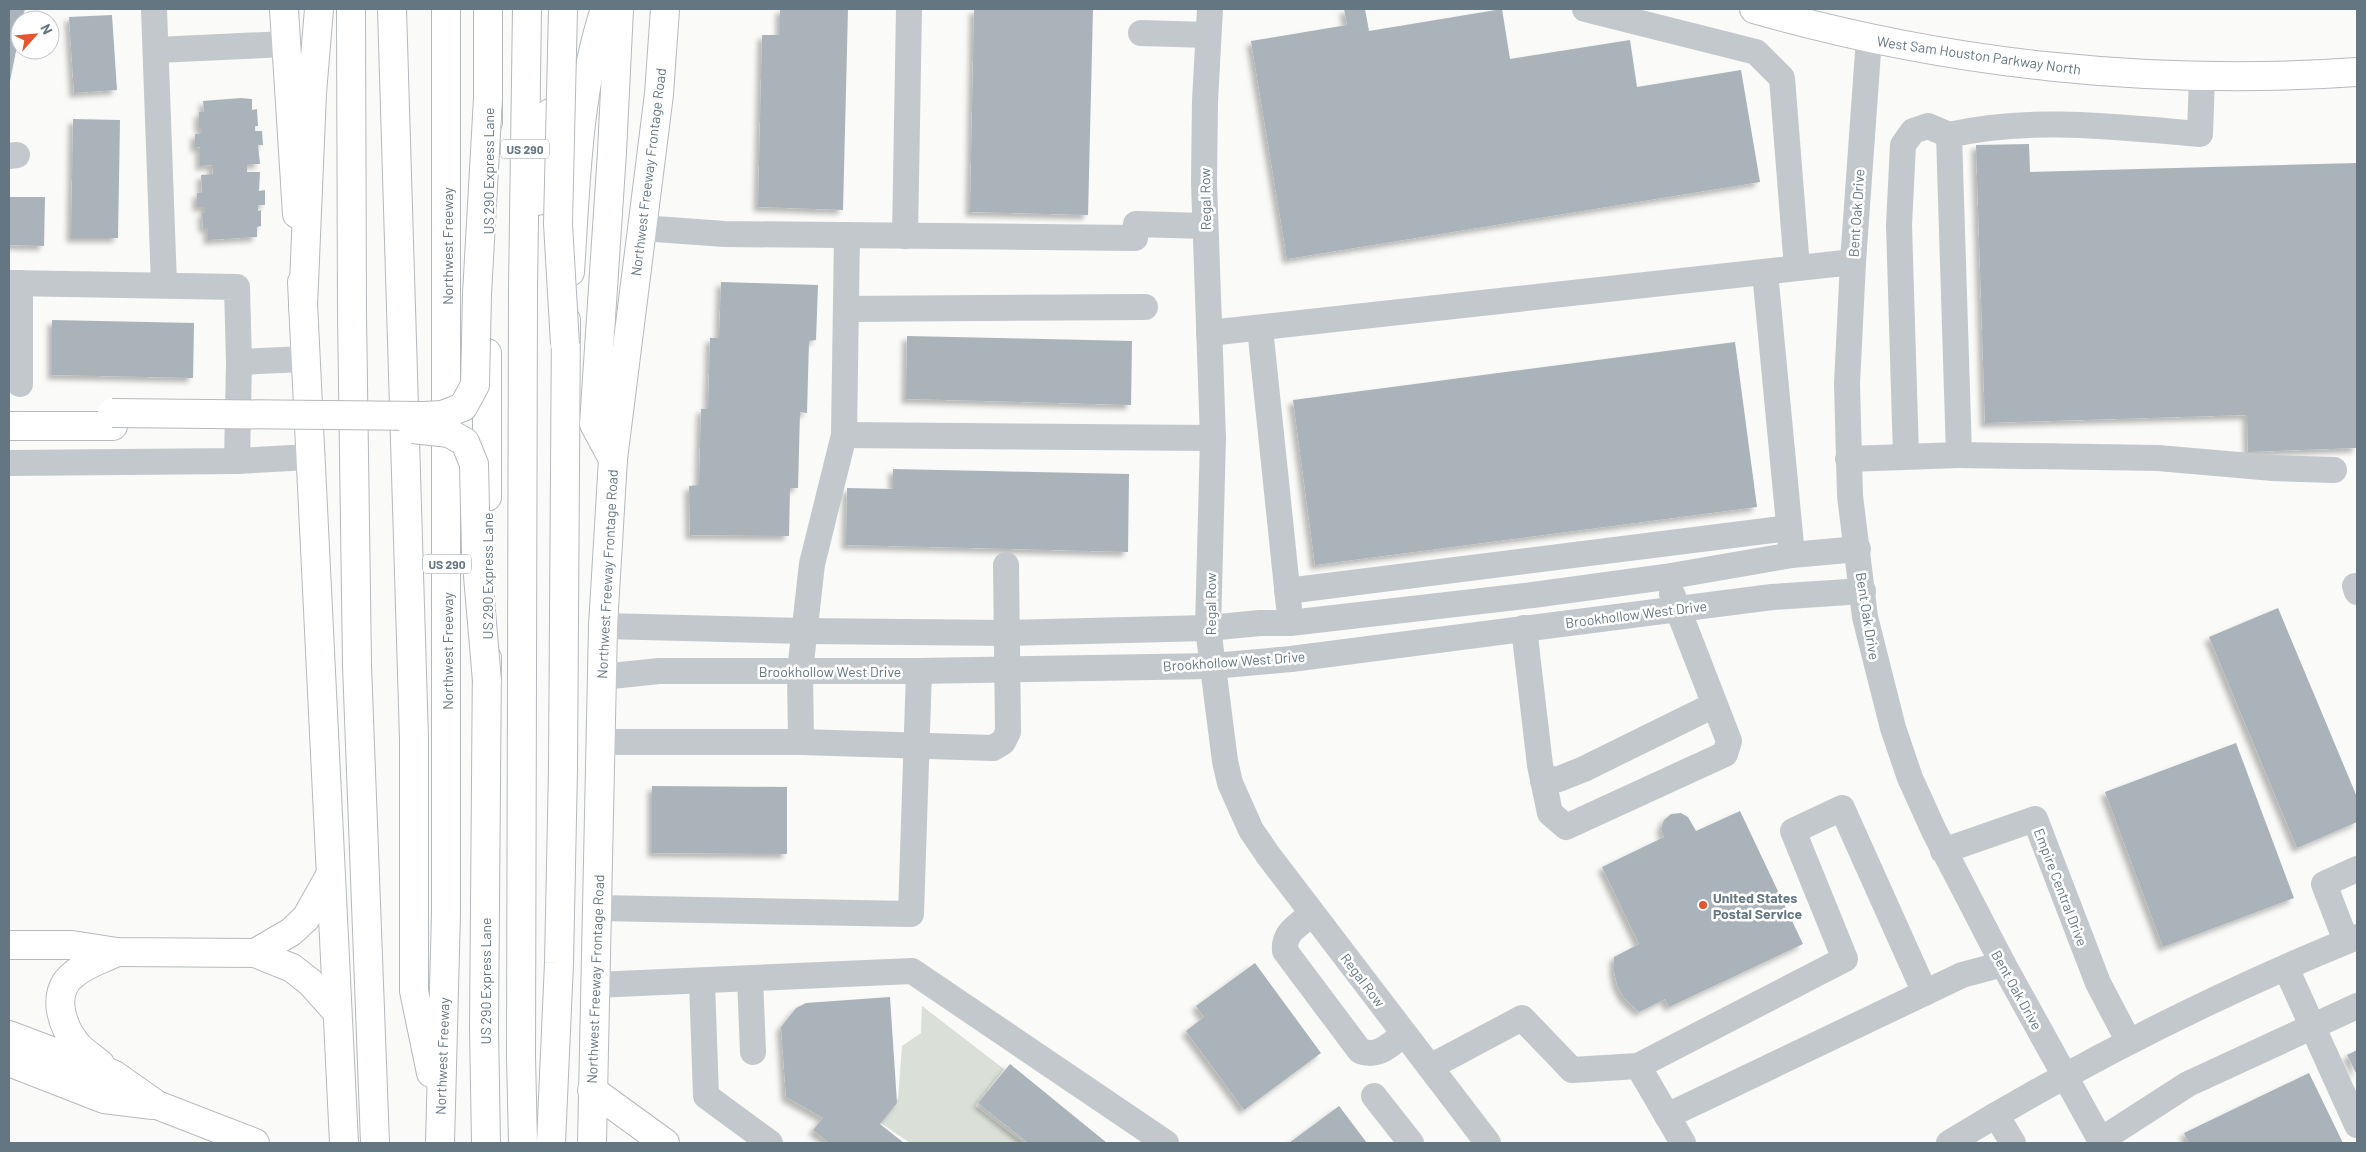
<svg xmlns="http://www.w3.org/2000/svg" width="2366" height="1152" viewBox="0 0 2366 1152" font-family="Barlow,sans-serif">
  <defs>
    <filter id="shadow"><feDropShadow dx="-4.5" dy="4.5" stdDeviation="2.5" flood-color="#0004"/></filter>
  </defs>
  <rect width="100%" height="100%" fill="#fafaf8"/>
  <path fill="#dadfd7" d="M922,1006l82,63 -29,37 48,37h-113l-35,-24 8,-17 15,-3 4,-53 19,-13z"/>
  <g fill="#aab3b9" filter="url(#shadow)">
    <path d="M9,9h16l-3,11h-2v11l-10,50z"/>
    <path d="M780,9h68l-5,201 -85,-3 4,-172h18z"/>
    <path d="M974,9h119l-5,206 -118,-3z"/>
    <path d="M1344,9h21l4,22 133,-22 8,50 120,-19 7,47 104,-17 19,112 -473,77 -36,-218 96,-16z"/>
    <path d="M112,15l5,75 -43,3 -5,-76z"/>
    <path d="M241,98l11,1v11l5,-1 1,17h-3v5h7l1,14h-5l2,19h-13v8h13l-1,19 6,-1v15h-7v6l3,-1v16l-4,1v10l-49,3v-12h-5l-1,-15h3v-6h-8v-14h5l-1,-18 12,-1 -1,-9 -12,1v-19l-5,1v-14l7,-1v-5h-3v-16h5l-1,-11z"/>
    <path d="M73,119l47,1 -2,118h-47z"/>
    <path d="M2029,144l1,28 327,-9v285l-109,4 -1,-37 -262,8 -9,-278z"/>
    <path d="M9,197h36l-1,49 -35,-1z"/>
    <path d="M721,282l97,3 -2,55 -7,1 -2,72 -7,-1 -2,76h-8l-1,48 -99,-1 -1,-49 10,-1 2,-76h7l2,-71h9z"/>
    <path d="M52,320l142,3 -1,55 -141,-3z"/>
    <path d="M907,336l225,5 -1,64 -225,-6z"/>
    <path d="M1735,342l22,165 -442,58 -22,-165z"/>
    <path d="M893,469l236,5 -1,78 -282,-7 1,-57 46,1z"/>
    <path d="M2278,608l79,189v25l-60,26 -88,-211z"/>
    <path d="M2236,743l58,155 -131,49 -58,-155z"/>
    <path d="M652,786l135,1v67l-135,-1z"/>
    <path d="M1740,811l63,133 -134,63 -4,-8 -26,13 -15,-14 -7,-13 -3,-14v-14l25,-13 -37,-77 62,-30 -3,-8 3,-9 7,-6 10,-1 7,4 8,14z"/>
    <path d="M1255,963l66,90 -77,57 -58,-79 18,-14 -8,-11z"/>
    <path d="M890,997l7,106 -17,21 24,19h-75l-16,-13 10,-12 -37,-21 -5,-70 15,-19 10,-5z"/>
    <path d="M2357,1050v25l-10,-20z"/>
    <path d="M1010,1064l97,79h-79l-50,-40z"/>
    <path d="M2309,1073l34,70h-154l-5,-10z"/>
    <path d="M1339,1106l28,37h-78z"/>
  </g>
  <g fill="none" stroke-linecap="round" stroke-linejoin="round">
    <defs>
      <g id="major">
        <path d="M284,9l13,205"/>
        <path d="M1754,9c195,56 400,77 603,63"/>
        <path d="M302,282l42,861"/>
        <path d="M9,945h63l45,7 138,1 37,15 18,14 27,30"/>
        <path d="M255,953l36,-21 15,-14 23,-41"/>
        <path d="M9,1035l104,39 44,31 98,38"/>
        <path d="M9,1062l95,37 49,6"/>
        <path d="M100,1064c-7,-6 -15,-11 -21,-17 -17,-19 -29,-54 -6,-72 12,-11 30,-16 44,-23"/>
        <path d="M592,1090l73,53"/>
        <path d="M592,1143l11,-517 10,-167 46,-365 6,-85"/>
      </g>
      <g id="highway">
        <path d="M351,9l1,305 5,351 18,478"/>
        <path d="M392,9l22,730v252l17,82"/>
        <path d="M488,9v113"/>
        <path d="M538,201l12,-88"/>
        <path d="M570,272c6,-88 7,-178 35,-263"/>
        <path d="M303,307l9,-214 7,-84"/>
        <path d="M9,426h104"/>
        <path d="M613,459l-19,-35 18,-272 7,-143"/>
        <path d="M487,497v-144"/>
        <path d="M440,1143l6,-230v-904"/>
        <path d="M486,1143l-2,-115 3,-370"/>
        <path d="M523,1143l-2,-86 2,-768 4,-280"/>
        <path d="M551,1143l8,-180 4,-195 3,-448"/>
      </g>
    </defs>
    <use href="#major" stroke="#b5babe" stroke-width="30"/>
    <use href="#highway" stroke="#b4b9bd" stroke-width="30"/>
    <g stroke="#c3c8cc" stroke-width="26">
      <path d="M154,9l10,276"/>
      <path d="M1210,9l-5,92 -1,82 9,255 -5,190 17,133 5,22 21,47 17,25 220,288"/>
      <path d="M1585,9l171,43 26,26 15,190"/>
      <path d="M1141,33l67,2"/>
      <path d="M1869,38l-16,224 -6,122 3,112 15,121 28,111 17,50 24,53 69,133 99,179"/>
      <path d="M156,50l130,-6"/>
      <path d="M9,156l8,-1"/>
      <path d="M641,228l84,6 410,4 1,-14 69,2"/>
      <path d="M905,236l4,-227"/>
      <path d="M1765,272l26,273"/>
      <path d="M9,283l228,4 2,75 66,-3"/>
      <path d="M846,309l299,-2"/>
      <path d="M1260,328l29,279"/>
      <path d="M1209,333l644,-71"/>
      <path d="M20,384v-101"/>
      <path d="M844,435l369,3"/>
      <path d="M1959,455l199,3 115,10 61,2"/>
      <path d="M1906,456l-7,-231 4,-80 10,-14 15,-5 21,9"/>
      <path d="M1848,459l111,-4 -10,-320c81,-19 168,-8 251,-1l2,-57"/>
      <path d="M237,461l2,-99"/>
      <path d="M9,463l228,-2 73,-4"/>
      <path d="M2355,586l2,6"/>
      <path d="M1287,591l502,-63"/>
      <path d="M603,626l203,5 202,2 200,-5 52,-5h30l243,-28 132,-18 127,-22 66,-6"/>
      <path d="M1524,628l16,137 10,48 16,14 159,-73 4,-13 -57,-147"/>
      <path d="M602,677l57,-6h260l294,-5 78,-7 481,-62 91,-6"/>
      <path d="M602,742h199l192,6 10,-6 5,-10 -2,-167"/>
      <path d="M801,742l-1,-71 12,-107 32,-129 3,-200"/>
      <path d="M1543,781l16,-2 25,-10 130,-64"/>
      <path d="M1943,851l92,-32 63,164 31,59"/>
      <path d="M598,908l313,6 8,-243"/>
      <path d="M1312,914c-13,11 -29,18 -27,37l75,100c19,7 29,-6 44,-17"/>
      <path d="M2346,941l-22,-57 33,-15"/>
      <path d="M2286,968l71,157"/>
      <path d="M750,979l3,73"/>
      <path d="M702,982l4,114 64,47"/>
      <path d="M595,985l317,-14 254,172"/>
      <path d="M1638,1066l207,-107 -52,-128 49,-23 83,185"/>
      <path d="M1430,1067l92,-49 50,52 66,-4 45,77"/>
      <path d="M1374,1096l37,47"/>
      <path d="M1996,1115l17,28"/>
      <path d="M1667,1116l295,-141 41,-11"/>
      <path d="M2101,1140l87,-56 169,-78"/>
      <path d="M1949,1143c130,-79 268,-149 408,-206"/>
    </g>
    <use href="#major" stroke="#fff" stroke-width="28"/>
    <use href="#highway" stroke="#fff" stroke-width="28"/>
    <defs>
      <g id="highway-bridge">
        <path d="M563,9l-5,215 7,120"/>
        <path d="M112,413l312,3 18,-1 21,-8 12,-22 2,-91 11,-196"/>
        <path d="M413,429l36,4 16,9 9,22 2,89 11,128"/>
      </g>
    </defs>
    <use href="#highway-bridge" stroke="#b4b9bd" stroke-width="30" stroke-linecap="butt"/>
    <use href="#highway-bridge" stroke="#fff" stroke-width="28"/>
  </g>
  <circle fill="#e4572e" stroke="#fff" stroke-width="2" cx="1703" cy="905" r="5"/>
  <g text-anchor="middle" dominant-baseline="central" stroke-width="5" stroke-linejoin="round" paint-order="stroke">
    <g fill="#fff" stroke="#939fa8" stroke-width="1">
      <rect x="501" y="139.5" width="48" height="19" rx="4"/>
      <rect x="423" y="554.5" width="48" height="19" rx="4"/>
    </g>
    <g font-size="12" font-weight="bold" fill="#657683">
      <text x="525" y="149">US 290</text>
      <text x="447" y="564">US 290</text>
    </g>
    <g font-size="14" fill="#657683" stroke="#fff">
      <text transform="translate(1979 55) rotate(8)">West Sam Houston Parkway North</text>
      <text transform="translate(488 171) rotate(-90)">US 290 Express Lane</text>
      <text transform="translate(648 172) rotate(-83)">Northwest Freeway Frontage Road</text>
      <text transform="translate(1205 199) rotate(-91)">Regal Row</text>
      <text transform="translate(1856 213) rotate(-86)">Bent Oak Drive</text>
      <text transform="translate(447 246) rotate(-90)">Northwest Freeway</text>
      <text transform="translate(607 574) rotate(-87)">Northwest Freeway Frontage Road</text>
      <text transform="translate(487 576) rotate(-90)">US 290 Express Lane</text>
      <text transform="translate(1210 604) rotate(-90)">Regal Row</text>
      <text transform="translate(1636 614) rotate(-7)">Brookhollow West Drive</text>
      <text transform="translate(1868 616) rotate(81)">Bent Oak Drive</text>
      <text transform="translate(447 651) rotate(-90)">Northwest Freeway</text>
      <text transform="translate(1234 661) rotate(-4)">Brookhollow West Drive</text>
      <text x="830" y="671">Brookhollow West Drive</text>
      <text transform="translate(2061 887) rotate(69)">Empire Central Drive</text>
      <text transform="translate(595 979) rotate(-88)">Northwest Freeway Frontage Road</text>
      <text transform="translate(1363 980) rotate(53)">Regal Row</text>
      <text transform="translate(485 981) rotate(-90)">US 290 Express Lane</text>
      <text transform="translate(2017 990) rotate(61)">Bent Oak Drive</text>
      <text transform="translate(442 1056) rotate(-88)">Northwest Freeway</text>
    </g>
    <g font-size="14" font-weight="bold" fill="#657683" stroke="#fff" text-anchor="start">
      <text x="1713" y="897">United States<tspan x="1713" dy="16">Postal Service</tspan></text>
    </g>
  </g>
  <rect width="2366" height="1152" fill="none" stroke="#657683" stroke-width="20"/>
  <g transform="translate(35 35) rotate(63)"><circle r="24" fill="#ffffff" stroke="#c1c8cd"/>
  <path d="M0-4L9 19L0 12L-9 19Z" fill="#e4572e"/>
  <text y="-8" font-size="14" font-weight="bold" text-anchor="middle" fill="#657683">N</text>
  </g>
</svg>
